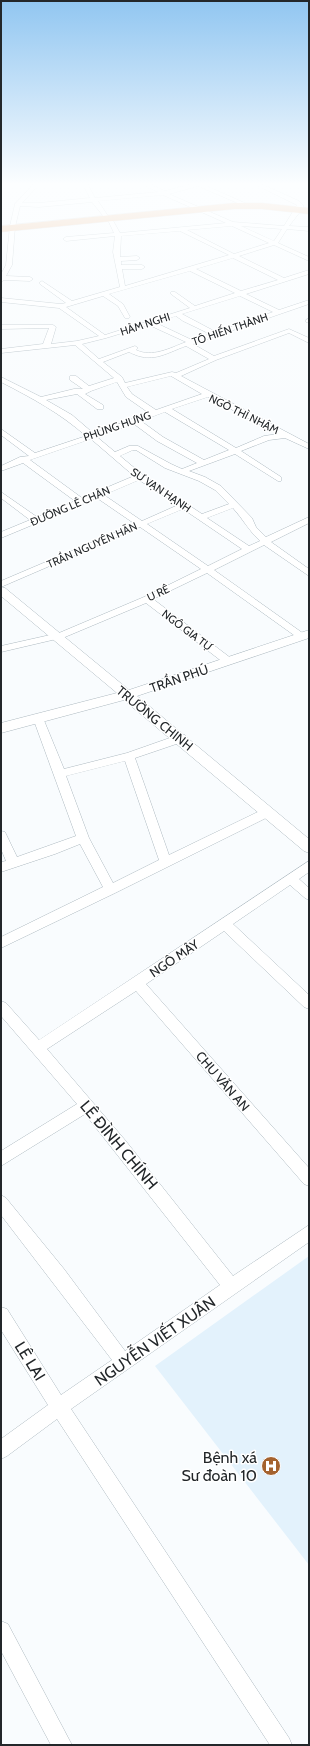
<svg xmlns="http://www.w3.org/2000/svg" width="310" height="1746" viewBox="0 0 310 1746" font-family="Cabin,sans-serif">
  <rect width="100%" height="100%" fill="#f9fcfe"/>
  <path fill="#e3f2fc" d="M309,1256v309l-154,-199z"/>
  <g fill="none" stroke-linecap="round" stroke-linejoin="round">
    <defs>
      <g id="minor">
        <path d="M35,183h5l-18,20h17l51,-5 -8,-15h5l8,15 63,-6 -18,-9h7l18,8 30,-8h13l-4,2 43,19 -5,1 -44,-19 -29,8 64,28 51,4 13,-21 -45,-22h7l40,18 4,4v3l-14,18 20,1v4l-22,-2 -9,14 31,14v4l-35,-16 -35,11 45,22 25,-8v4l-63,20 33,16 30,-10v4l-116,40 21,12 75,-27 20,9v5l-20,-10 -73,27 -35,16 128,68v5l-24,-11 -16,2 -28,11 40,26v4h-3l-43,-27 -46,17 16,6 16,9 31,32 4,9 10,10 43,-20v6l-38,19 38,27v7l-45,-31 -50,25 90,64 2,2 -2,2h-6l-91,-65 -54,26 79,60 1,2 -1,2h-8l-78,-60 -81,34 -64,15v-6l58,-13 85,-36 57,-28 -61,-42 -139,60v-6l134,-57 -38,-26 -96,40v-6l29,-12 -29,-22v-6l36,25 38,-16 -52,-38 -22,8v-5l19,-9 9,-1 -28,-21v-6l34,24 51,-17c-26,-23 -54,-38 -85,-54v-5l40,20 33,-8h9l-13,-9v-4h6l13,10 25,-8 -39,-33 -74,8v-4l42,-5 6,-16 -48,1v-4h52l3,2 -5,17 26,-3 22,-5 -40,-28 -58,-6v-4l60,6 5,-1 -26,-19 -1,-1 3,-2 30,20 48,-14 -7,-35 2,-16 -49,5 -3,-2 3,-2 48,-4 -7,-15 -3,-1 -12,-15 -53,5 -19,-1 -5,21 -3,38 -6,11 24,1 3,2 -3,2 -26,-1 -3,2v-8l5,-9 4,-39 5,-22zM163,195l63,28 -106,10 -9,-16 -3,-1 -10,-15zM232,226l37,17 -35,11 -47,-24zM241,226l41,3 -8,12zM180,231l49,24 -104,31 -3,-17h20l3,-2 -3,-2h-21v-4l16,-1 3,-2 -3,-2 -17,1 1,-21zM233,258l45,22 -37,11 -45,-22zM190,271l45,22 -40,13 -20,-14h-4v2l19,14 -85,27 -39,-28 37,-11 15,10 7,12h4l1,-1 -7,-13 -14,-10zM240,296l33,16 -57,20 -34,-18zM176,316l7,5 27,13 -18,6 -36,-17zM149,325l37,17c-16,6 -34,16 -50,8l2,-2 -3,-2 -36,13 -17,-15 24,-6zM186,346l23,13 -33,14 -4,-1 -47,11 -3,-6 -19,-15 26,-10c23,12 35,2 57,-6zM171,376l31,18 -46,16 -24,-16 -5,-7zM117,382l9,15 23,16 -56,20 -21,-18 -26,-15 31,-6 20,15h6v-4l-18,-11 6,-3zM208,397l70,37 -14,2 -28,12 -64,-39zM165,412l64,38 -25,10 -41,-23 -22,-16zM134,424l23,17 40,22 -15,6 -11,-5 -33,-18h-9l-14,6 -18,-15zM91,439l43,37 -52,22 -52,-38zM133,450h3l29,18 34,13 16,9 14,14 -27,10 -59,-39 -23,-19zM139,480l39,25 -36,16 -38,-26zM233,508c10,11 16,23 27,33l-11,5 -42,-28zM183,509l59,40 -34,17 -61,-42z"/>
        <path d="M308,319l1,4 -3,-1v-2z"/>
        <path d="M38,714l5,4 21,51 63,-16 54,-19 4,1 1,3 -1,3 -50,17 34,97 95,-46 4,-1 4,1 2,3 -2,3 -157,78 -114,55v-11l102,-50 -23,-43 -25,10 -54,18v-10l5,-1 -5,-12v-18l4,1 12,25 59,-21 -43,-118zM125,761l34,99 -46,23 -24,-45 -23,-62z"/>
        <path d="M309,861v11l-10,7 10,9v12l-4,-2 -15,-13 -57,39 76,71v14l-5,-2 -80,-76 -78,53 163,184v18l-5,-2 -168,-193 -89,58 78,91 108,136 76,-51v17l-238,167 218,329 3,7h-22l-213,-326 -50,37 -6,3v-20l47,-34 -47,-75v-23l6,2 54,86 51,-35 -111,-145v-20l5,3 58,71 61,82 95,-66 -135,-171 -84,52v-15l76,-47 -76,-88v-15l5,2 33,37z"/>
        <path d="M1,1621l7,3 64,121h-21l-50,-94z"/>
      </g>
      <path id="tertiary" d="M1,587l4,1 124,102 180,-60v8l-172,58 172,143v14l-5,-2 -180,-151 -123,33v-10l116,-30 -116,-97z"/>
      <path id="primary" d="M234,203h28l47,5v6l-47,-5h-28l-233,23v-6z"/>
    </defs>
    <use href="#minor" stroke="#aebac1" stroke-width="1"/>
    <use href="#tertiary" stroke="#aebac1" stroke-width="1"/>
    <use href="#primary" stroke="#d7d8d9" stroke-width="1"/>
    <use href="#minor" fill="#fff" fill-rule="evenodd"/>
    <use href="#tertiary" fill="#fff" fill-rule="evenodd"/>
    <use href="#primary" fill="#e9b283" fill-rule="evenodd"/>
  </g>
  <linearGradient id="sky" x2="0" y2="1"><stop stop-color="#91c6f1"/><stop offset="0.43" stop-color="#fcfeff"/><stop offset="1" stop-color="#fcfeff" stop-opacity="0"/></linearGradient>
  <rect width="310" height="428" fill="url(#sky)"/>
  <defs>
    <symbol id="hospital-disc" viewBox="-11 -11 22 22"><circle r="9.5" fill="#a4622e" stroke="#fff"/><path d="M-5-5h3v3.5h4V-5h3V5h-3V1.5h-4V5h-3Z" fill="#fff"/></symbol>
  </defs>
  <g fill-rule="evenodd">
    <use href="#hospital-disc" x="260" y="1455" width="22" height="22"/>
  </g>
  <g text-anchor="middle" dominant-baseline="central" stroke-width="3" stroke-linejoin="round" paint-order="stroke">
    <g font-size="11" fill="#23272a" stroke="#fff">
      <text transform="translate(145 324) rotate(-18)">HÀM NGHI</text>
      <text transform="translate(230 329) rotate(-19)">TÔ HIẾN THÀNH</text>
      <text transform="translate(244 414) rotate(26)">NGÔ THÌ NHẬM</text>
      <text transform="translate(117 426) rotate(-19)">PHÙNG HƯNG</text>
      <text transform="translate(161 490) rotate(34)">SƯ VẠN HẠNH</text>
      <text transform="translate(70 506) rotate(-23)">ĐƯỜNG LÊ CHÂN</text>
      <text transform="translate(92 545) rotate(-24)">TRẦN NGUYÊN HÃN</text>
      <text transform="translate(158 593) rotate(-25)">U RÊ</text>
      <text transform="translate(187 630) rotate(37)">NGÔ GIA TỰ</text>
    </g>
    <g font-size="13" fill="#23272a" stroke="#fff">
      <text transform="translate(179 678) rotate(-19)">TRẦN PHÚ</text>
      <text transform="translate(155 718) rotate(39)">TRƯỜNG CHINH</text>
      <text transform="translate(174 958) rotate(-34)">NGÔ MÂY</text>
      <text transform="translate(223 1081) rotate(49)">CHU VĂN AN</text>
    </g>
    <g font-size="16" fill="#23272a" stroke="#fff">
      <text transform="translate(119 1145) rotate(50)">LÊ ĐÌNH CHÍNH</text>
      <text transform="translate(155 1341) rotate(-35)">NGUYỄN VIẾT XUÂN</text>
      <text transform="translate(30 1361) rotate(58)">LÊ LAI</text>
    </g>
    <g font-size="16" fill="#23272a" stroke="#fff" text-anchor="end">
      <text x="257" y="1457">Bệnh xá<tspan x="257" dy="18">Sư đoàn 10</tspan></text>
    </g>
  </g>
  <rect width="310" height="1746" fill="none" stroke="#23272a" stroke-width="4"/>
</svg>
